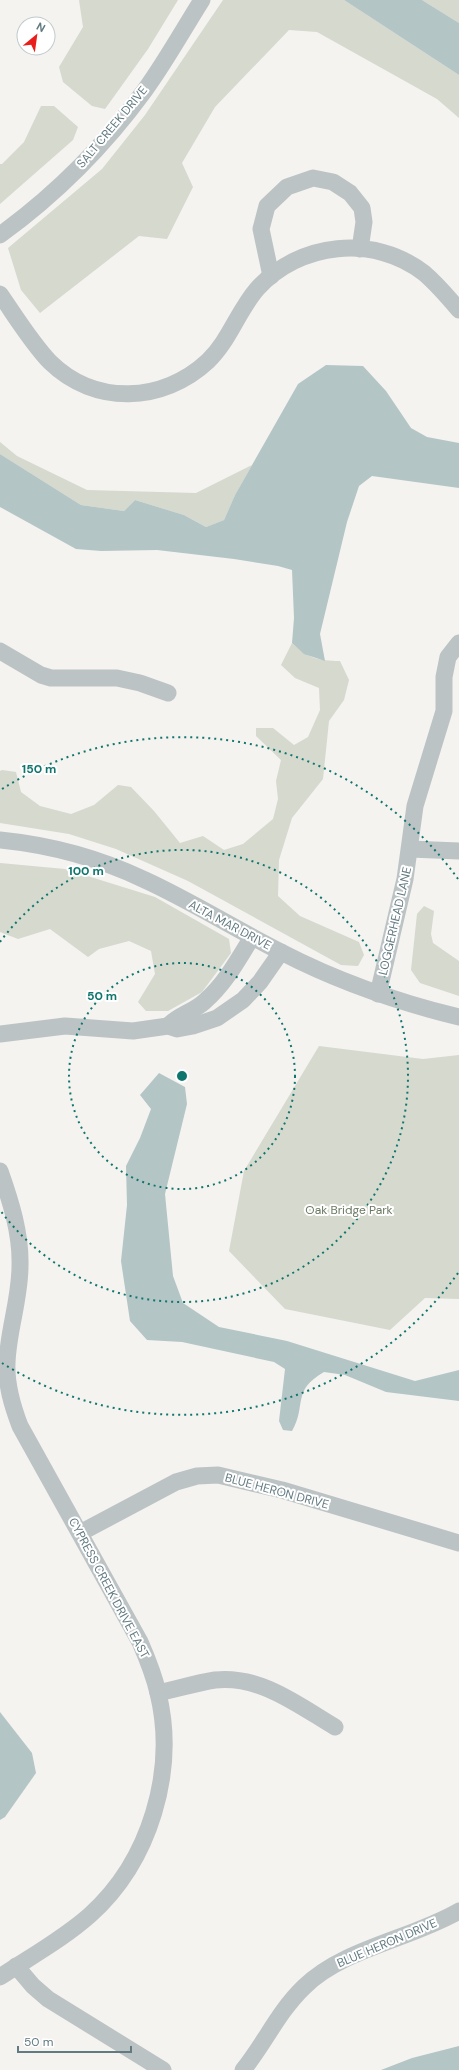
<svg xmlns="http://www.w3.org/2000/svg" width="459" height="2070" viewBox="0 0 459 2070" font-family="'DM Sans',sans-serif">
  <rect width="100%" height="100%" fill="#f4f3ef"/>
  <g fill="#d5d9ce">
    <path d="M79,0h99l-30,49 -43,60 -13,-3 -29,-24 -4,-15 24,-40z"/>
    <path d="M223,0h121l115,75v43l-22,-19 -120,-67 -28,-2 -74,77 -33,56 11,24 -26,52 -28,-3 -99,77 -19,-23 -13,-42 94,-79 43,-54z"/>
    <path d="M422,0h37v23z"/>
    <path d="M41,106h13l24,21 -5,13 -73,64v-40h2l22,-22z"/>
    <path d="M0,442l17,14 70,34 109,3 56,-28 -17,30 -11,25 -18,7 -22,-12 -49,-15 -11,11 -43,-6 -81,-51z"/>
    <path d="M292,643c16,15 26,18 48,18l9,19 -5,20 -15,21 -6,58 -31,39 -13,42 -1,36 22,20 59,26 5,13 -6,11 -17,-1 -153,-84 -72,-32 -47,-15 -69,-11v-52l2,-1 14,2 5,20 19,14 31,8 23,-9 24,-20 13,2 23,24 26,32 23,-7 21,14 19,-6 30,-25 5,-20 -2,-18 5,-21 -25,-24v-8h17l21,17 14,-8 12,-27 -1,-22 -24,-10 -14,-13z"/>
    <path d="M0,863l65,6 90,28 74,42 2,14 -29,39 -34,19h-22l-8,-9 17,-28 -4,-23 -22,-10 -30,8 -11,8 -38,-28 -32,10 -18,-7z"/>
    <path d="M424,906l10,5 -3,23 2,9 26,18v35l-39,-13 -9,-13 6,-56z"/>
    <path d="M319,1046l104,13 36,-4v244l-34,-1 -35,32 -105,-21 -56,-58 15,-80z"/>
  </g>
  <g fill="#b4c5c6">
    <path d="M344,0h78l37,23v52z"/>
    <path d="M326,365l37,1 23,25 25,37 16,9 32,6v45l-87,-12 -13,10 -12,36 -27,112 5,27 -21,-7 -12,-11 2,-25 -2,-48 -14,-4 -44,-7 -77,-9 -56,1 -25,-2 -76,-42v-53l81,51 43,6 11,-11 49,15 22,12 18,-7 11,-25 63,-111z"/>
    <path d="M159,1073l26,14 2,17 -22,90 8,82 10,27 36,24 68,14 128,40 44,-11v31l-73,-9 -41,-17 -21,-3c-33,19 -17,33 -32,59l-9,-1 -4,-9 6,-52 -11,-7 -92,-20 -35,-2 -17,-19 -9,-60 6,-56 -1,-39 14,-28 11,-29 -11,-14z"/>
    <path d="M0,1712l32,41 4,20 -31,44 -5,3z"/>
    <path d="M459,2046v24h-78l31,-12z"/>
  </g>
  <g fill="none" stroke-linecap="round" stroke-linejoin="round">
    <g stroke="#bcc3c5" stroke-width="17">
      <path d="M0,235c55,-40 105,-90 145,-145 21,-29 38,-60 57,-90"/>
      <path d="M271,276l-10,-47 6,-23 20,-19 26,-9 20,4 17,11 12,15 2,14 -4,27"/>
      <path d="M0,294c16,23 31,48 50,68 45,44 113,41 158,-1 21,-20 30,-50 49,-72 42,-47 117,-55 167,-16 13,11 24,24 35,37"/>
      <path d="M0,651l41,24 10,3h66l23,5 28,10"/>
      <path d="M0,840c50,5 99,18 145,40 46,21 90,49 136,72 56,29 116,50 178,65"/>
      <path d="M410,849l49,2"/>
      <path d="M378,994l27,-115 10,-73 29,-95v-34l4,-20 11,-14"/>
      <path d="M168,1026c10,-11 25,-14 36,-24 21,-18 34,-42 48,-65"/>
      <path d="M0,1034l65,-8 68,5 35,-5 9,3 16,-3 24,-8 26,-18 17,-18 21,-30"/>
      <path d="M0,1171c11,31 21,63 20,95 0,33 -12,65 -13,97 -1,22 5,42 13,63l120,216c7,16 14,33 18,51 19,78 -8,168 -68,222 -27,24 -60,42 -90,62"/>
      <path d="M80,1533l96,-51 21,-6 21,-1 64,15 177,53"/>
      <path d="M158,1693c19,-4 38,-10 57,-13 45,-5 83,25 120,47"/>
      <path d="M16,1966l17,20 15,13 115,71"/>
      <path d="M243,2070c22,-27 35,-58 61,-83 40,-39 107,-48 155,-76"/>
    </g>
  </g>
  <g fill="none" stroke="#0f766e" stroke-width="2" stroke-dasharray="2 4">
    <circle cx="182" cy="1076" r="113"/>
    <path d="M0 942A226 226 0 1 1 0 1210"/>
    <path d="M458 1273A339 339 0 0 1 2 1363M2 789A339 339 0 0 1 458 879"/>
  </g>
  <g text-anchor="middle" dominant-baseline="central" stroke-width="4" stroke-linejoin="round" paint-order="stroke">
    <g font-size="12" fill="#627a82" stroke="#fff">
      <text transform="translate(112 127) rotate(-50)">SALT CREEK DRIVE</text>
      <text transform="translate(395 921) rotate(-77)">LOGGERHEAD LANE</text>
      <text transform="translate(230 925) rotate(28)">ALTA MAR DRIVE</text>
      <text transform="translate(277 1491) rotate(15)">BLUE HERON DRIVE</text>
      <text transform="translate(109 1588) rotate(62)">CYPRESS CREEK DRIVE EAST</text>
      <text transform="translate(387 1943) rotate(-23)">BLUE HERON DRIVE</text>
    </g>
    <g font-size="12" fill="#6b7961" stroke="#fff">
      <text x="349" y="1210">Oak Bridge Park</text>
    </g>
  </g>
  <circle cx="182" cy="1076" r="6" fill="#0f766e" stroke="#fff" stroke-width="2"/>
  <g font-size="12" text-anchor="middle" font-weight="bold" fill="#0f766e" stroke="#fff" stroke-width="4" stroke-linejoin="round" paint-order="stroke">
    <text x="39" y="773">150 m</text>
    <text x="86" y="875">100 m</text>
    <text x="102" y="1000">50 m</text>
  </g>
  <g transform="translate(36 36) rotate(29)"><circle r="19" fill="#ffffff" stroke="#c0cacd"/>
  <path d="M0-3L7 15L0 10L-7 15Z" fill="#e91e1a"/>
  <text y="-6" font-size="11" font-weight="bold" text-anchor="middle" fill="#627a82">N</text>
  </g>
  <path d="M18 2046v6h113v-6" fill="none" stroke="#627a82" stroke-width="2"/>
  <text x="24" y="2046" font-size="12" fill="#627a82" stroke="#ffffff" stroke-width="3" paint-order="stroke">50 m</text>
</svg>
